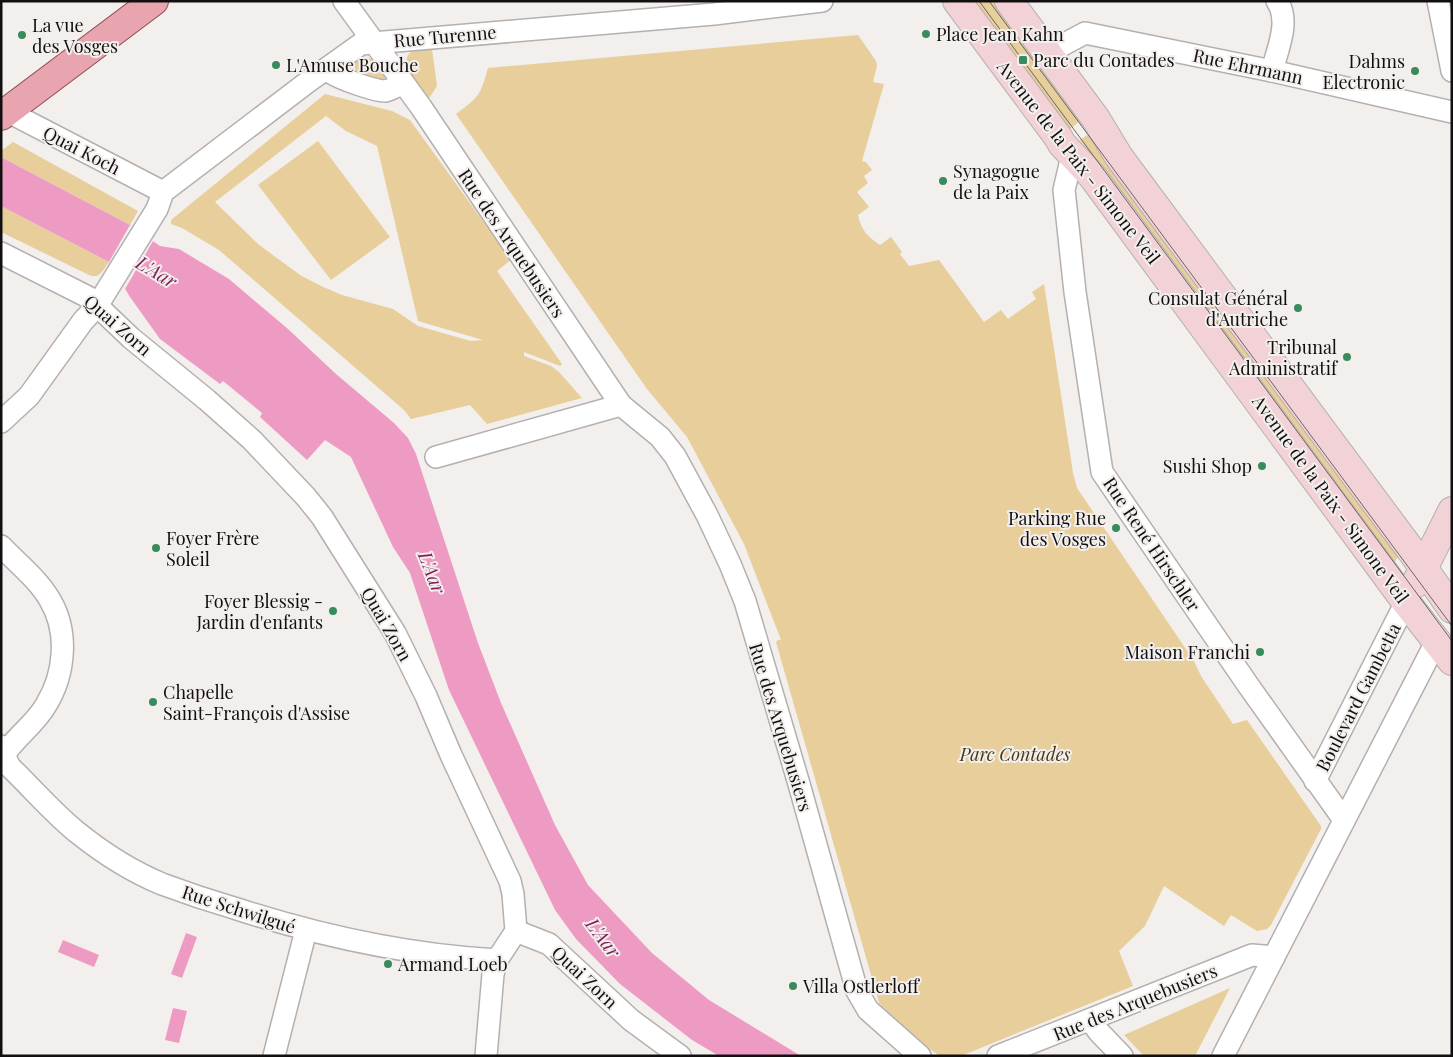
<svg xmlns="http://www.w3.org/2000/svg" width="1453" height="1057" viewBox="0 0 1453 1057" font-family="'Playfair Display',serif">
  <rect width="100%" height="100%" fill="#f3efed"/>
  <g fill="#e7ce9b" fill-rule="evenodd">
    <path d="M975,1h18l88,119 -11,9z"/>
    <path d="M858,35l18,26 1,5 -4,16 11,2 -22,77 4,1 6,8 -8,6 4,7 -11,9 12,15 -11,8c3,15 10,22 22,30l11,-8 11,15 -2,2 9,12 30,-6 45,62 17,-12 7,9 28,-20 -4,-7 12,-8 29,189 4,15 117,173 7,15 32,48 14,-4 74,106v3l-50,96 -4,4 -10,2 -26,-16 -7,11 -60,-40 -19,40 -26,25 14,35 -172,70c-6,0 -14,1 -20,0 -8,-2 -55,-45 -62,-53l-103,-361 2,-2h3l-37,-96 -57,-107 -40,-48 -191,-275c23,-17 24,-18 32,-46z"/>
    <path d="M432,49l5,37 -7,11 -3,2c-7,-10 -34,-41 -12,-49 5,-1 12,-1 17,-1z"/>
    <path d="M364,57l11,3 12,16 -5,6 -36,-8 -2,-7 14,-9z"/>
    <path d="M325,94l67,17 18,9 101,140 -14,11 65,93 -2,2 -36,-14v4l27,10 8,6 23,26 -95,26 -17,-19 -59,14 -7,-9 -185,-160 -37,-22 -11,-4v-4zM326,116l20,15 31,15 41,175 65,19 -12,1 -53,-15 -25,-17 -51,-14 -21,-9 -21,-11 -42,-31 -43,-42z"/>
    <path d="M1090,133l311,419 -8,13 -313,-425z"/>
    <path d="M318,141l72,96 -59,43 -73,-95z"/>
    <path d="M13,142l125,69 -8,14 -129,-68v-6z"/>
    <path d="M1,206l108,56 -7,10 -5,4h-6l-90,-44z"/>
    <path d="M1230,988l-35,68h-51l-20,-21z"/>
  </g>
  <g fill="#ee9bc4">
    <path d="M1,157l129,68 30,21 19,3 50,30 59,50 48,45 58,49 14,15 8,16 62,189 23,60 54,122 33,60 64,68 57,47 92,56h-82l-27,-16 -72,-56 -44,-45 -21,-29 -106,-220 -39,-117 -17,-26 -42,-90 -26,-17 -18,20 -47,-43 2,-4 -39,-32 -3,3 -60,-45 -30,-42 -21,-35 -108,-56z"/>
    <path d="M186,933l11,4 -15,41 -11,-4z"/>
    <path d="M63,940l36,15 -5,12 -36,-15z"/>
    <path d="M173,1008l14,3 -8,32 -14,-3z"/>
  </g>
  <path fill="#f3efed" d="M130,225l23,16 -28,48 -16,-27z"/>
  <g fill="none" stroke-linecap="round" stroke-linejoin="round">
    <defs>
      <g id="street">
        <path d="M344,1l77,106 200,298 39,32 15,19 32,59 23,49 15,37 54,183 58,207 11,19 52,46"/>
        <path d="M1438,1l14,70"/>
        <path d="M1048,55l11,-8 26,-14 187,38 180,41"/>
        <path d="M326,69c7,8 49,22 59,22 7,-1 12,-5 18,-9"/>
        <path d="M1272,71c5,-21 19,-50 5,-70"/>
        <path d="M1,108l162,84"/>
        <path d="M1072,156l-8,34 11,102 27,180 146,213 96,135"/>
        <path d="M1,253l87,44 43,41 76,62 45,40 54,57 16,20 73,116 31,63 25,59 59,126 3,13 3,37"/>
        <path d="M1,422l28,-26 54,-75 14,-15 60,-97 6,-17 146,-111 52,-37 353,-30 108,-13"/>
        <path d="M436,457l185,-52"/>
        <path d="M1,546c16,17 37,33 49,54 19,32 15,74 -4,105 -10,18 -28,30 -40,47"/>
        <path d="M1,746l5,6 -1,5 5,10c23,22 44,47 68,66 25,20 55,39 84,51 24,9 48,17 72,24 86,28 174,47 263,52"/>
        <path d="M1315,781l91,-179"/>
        <path d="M516,931l33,13 82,76 49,36"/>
        <path d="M1090,1020l9,12 23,24"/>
        <path d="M274,1056l32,-126"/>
        <path d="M486,1056l7,-82 4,-14 19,-29"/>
        <path d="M998,1056l254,-101 22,2"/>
        <path d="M1223,1056l214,-416"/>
      </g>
      <g id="secondary">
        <path d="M957,1l101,136 4,7 31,33 313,425 46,59"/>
        <path d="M1009,1l87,118 23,38 291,392 42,60"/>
        <path d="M1416,583l36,-72"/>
      </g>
      <path id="primary" d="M1,116l153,-115"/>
    </defs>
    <use href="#street" stroke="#b4b0af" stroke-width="24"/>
    <use href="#secondary" stroke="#b4b0af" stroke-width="30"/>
    <use href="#primary" stroke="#924a54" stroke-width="30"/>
    <use href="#street" stroke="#fff" stroke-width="21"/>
    <use href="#secondary" stroke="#f3d2d7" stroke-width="28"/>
    <use href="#primary" stroke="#e8a5af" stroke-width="28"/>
    <g stroke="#686565" stroke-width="1">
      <path d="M979,1l473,640"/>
      <path d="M989,1l463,625"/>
    </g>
  </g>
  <g fill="#388b5c" stroke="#f3efed" stroke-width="2">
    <circle cx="926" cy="34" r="5"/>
    <circle cx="22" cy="35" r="5"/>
    <rect x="1018" y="55" width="10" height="10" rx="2.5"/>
    <circle cx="276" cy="65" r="5"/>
    <circle cx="1415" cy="71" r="5"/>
    <circle cx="943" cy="181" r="5"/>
    <circle cx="1298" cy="308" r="5"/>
    <circle cx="1347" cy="357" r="5"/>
    <circle cx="1262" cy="466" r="5"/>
    <circle cx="1116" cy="528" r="5"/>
    <circle cx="156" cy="548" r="5"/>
    <circle cx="333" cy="611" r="5"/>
    <circle cx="1260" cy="652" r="5"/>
    <circle cx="153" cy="702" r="5"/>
    <circle cx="388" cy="964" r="5"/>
    <circle cx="793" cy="986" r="5"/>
  </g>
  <g text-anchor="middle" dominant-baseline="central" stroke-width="4" stroke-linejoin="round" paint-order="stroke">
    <g font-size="18" fill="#110f0f" stroke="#f3efed" text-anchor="start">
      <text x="32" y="25">La vue<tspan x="32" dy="21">des Vosges</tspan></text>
      <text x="936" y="34">Place Jean Kahn</text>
      <text x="1033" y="60">Parc du Contades</text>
      <text x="1405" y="61" text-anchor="end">Dahms<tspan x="1405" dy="21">Electronic</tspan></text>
      <text x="286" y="65">L'Amuse Bouche</text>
      <text x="953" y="171">Synagogue<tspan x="953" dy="21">de la Paix</tspan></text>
      <text x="1288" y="298" text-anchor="end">Consulat Général<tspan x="1288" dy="21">d'Autriche</tspan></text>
      <text x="1337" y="347" text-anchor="end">Tribunal<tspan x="1337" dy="21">Administratif</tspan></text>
      <text x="1252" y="466" text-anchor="end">Sushi Shop</text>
      <text x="1106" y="518" text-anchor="end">Parking Rue<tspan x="1106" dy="21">des Vosges</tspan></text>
      <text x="166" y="538">Foyer Frère<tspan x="166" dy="21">Soleil</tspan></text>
      <text x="323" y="601" text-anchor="end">Foyer Blessig -<tspan x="323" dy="21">Jardin d'enfants</tspan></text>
      <text x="1250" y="652" text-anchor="end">Maison Franchi</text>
      <text x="163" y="692">Chapelle<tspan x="163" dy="21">Saint-François d'Assise</tspan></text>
      <text x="398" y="964">Armand Loeb</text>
      <text x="803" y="986">Villa Ostlerloff</text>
    </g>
    <g font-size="18" fill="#110f0f" stroke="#f3efed">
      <text transform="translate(445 36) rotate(-5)">Rue Turenne</text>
      <text transform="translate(1248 66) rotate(12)">Rue Ehrmann</text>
      <text transform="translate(82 150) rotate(27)">Quai Koch</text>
      <text transform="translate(1079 162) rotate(52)">Avenue de la Paix - Simone Veil</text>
      <text transform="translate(512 243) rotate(56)">Rue des Arquebusiers</text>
      <text transform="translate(118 325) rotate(41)">Quai Zorn</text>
      <text transform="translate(1331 499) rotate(54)">Avenue de la Paix - Simone Veil</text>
      <text transform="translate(1152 544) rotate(56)">Rue René Hirschler</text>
      <text transform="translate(387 624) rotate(60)">Quai Zorn</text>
      <text transform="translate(1358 697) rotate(-63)">Boulevard Gambetta</text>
      <text transform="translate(781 727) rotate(73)">Rue des Arquebusiers</text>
      <text transform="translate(239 909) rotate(18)">Rue Schwilgué</text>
      <text transform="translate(585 977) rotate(43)">Quai Zorn</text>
      <text transform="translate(1135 1002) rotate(-22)">Rue des Arquebusiers</text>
    </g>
    <g font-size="18" font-style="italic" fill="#473712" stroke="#f3efed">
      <text x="1015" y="754">Parc Contades</text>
    </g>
    <g font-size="19" font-style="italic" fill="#81225a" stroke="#f3efed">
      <text transform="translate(157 271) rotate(31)">L'Aar</text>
      <text transform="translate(433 572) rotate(69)">L'Aar</text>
      <text transform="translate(604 937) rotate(53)">L'Aar</text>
    </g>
  </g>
  <rect width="1453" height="1057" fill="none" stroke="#110f0f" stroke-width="5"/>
</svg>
